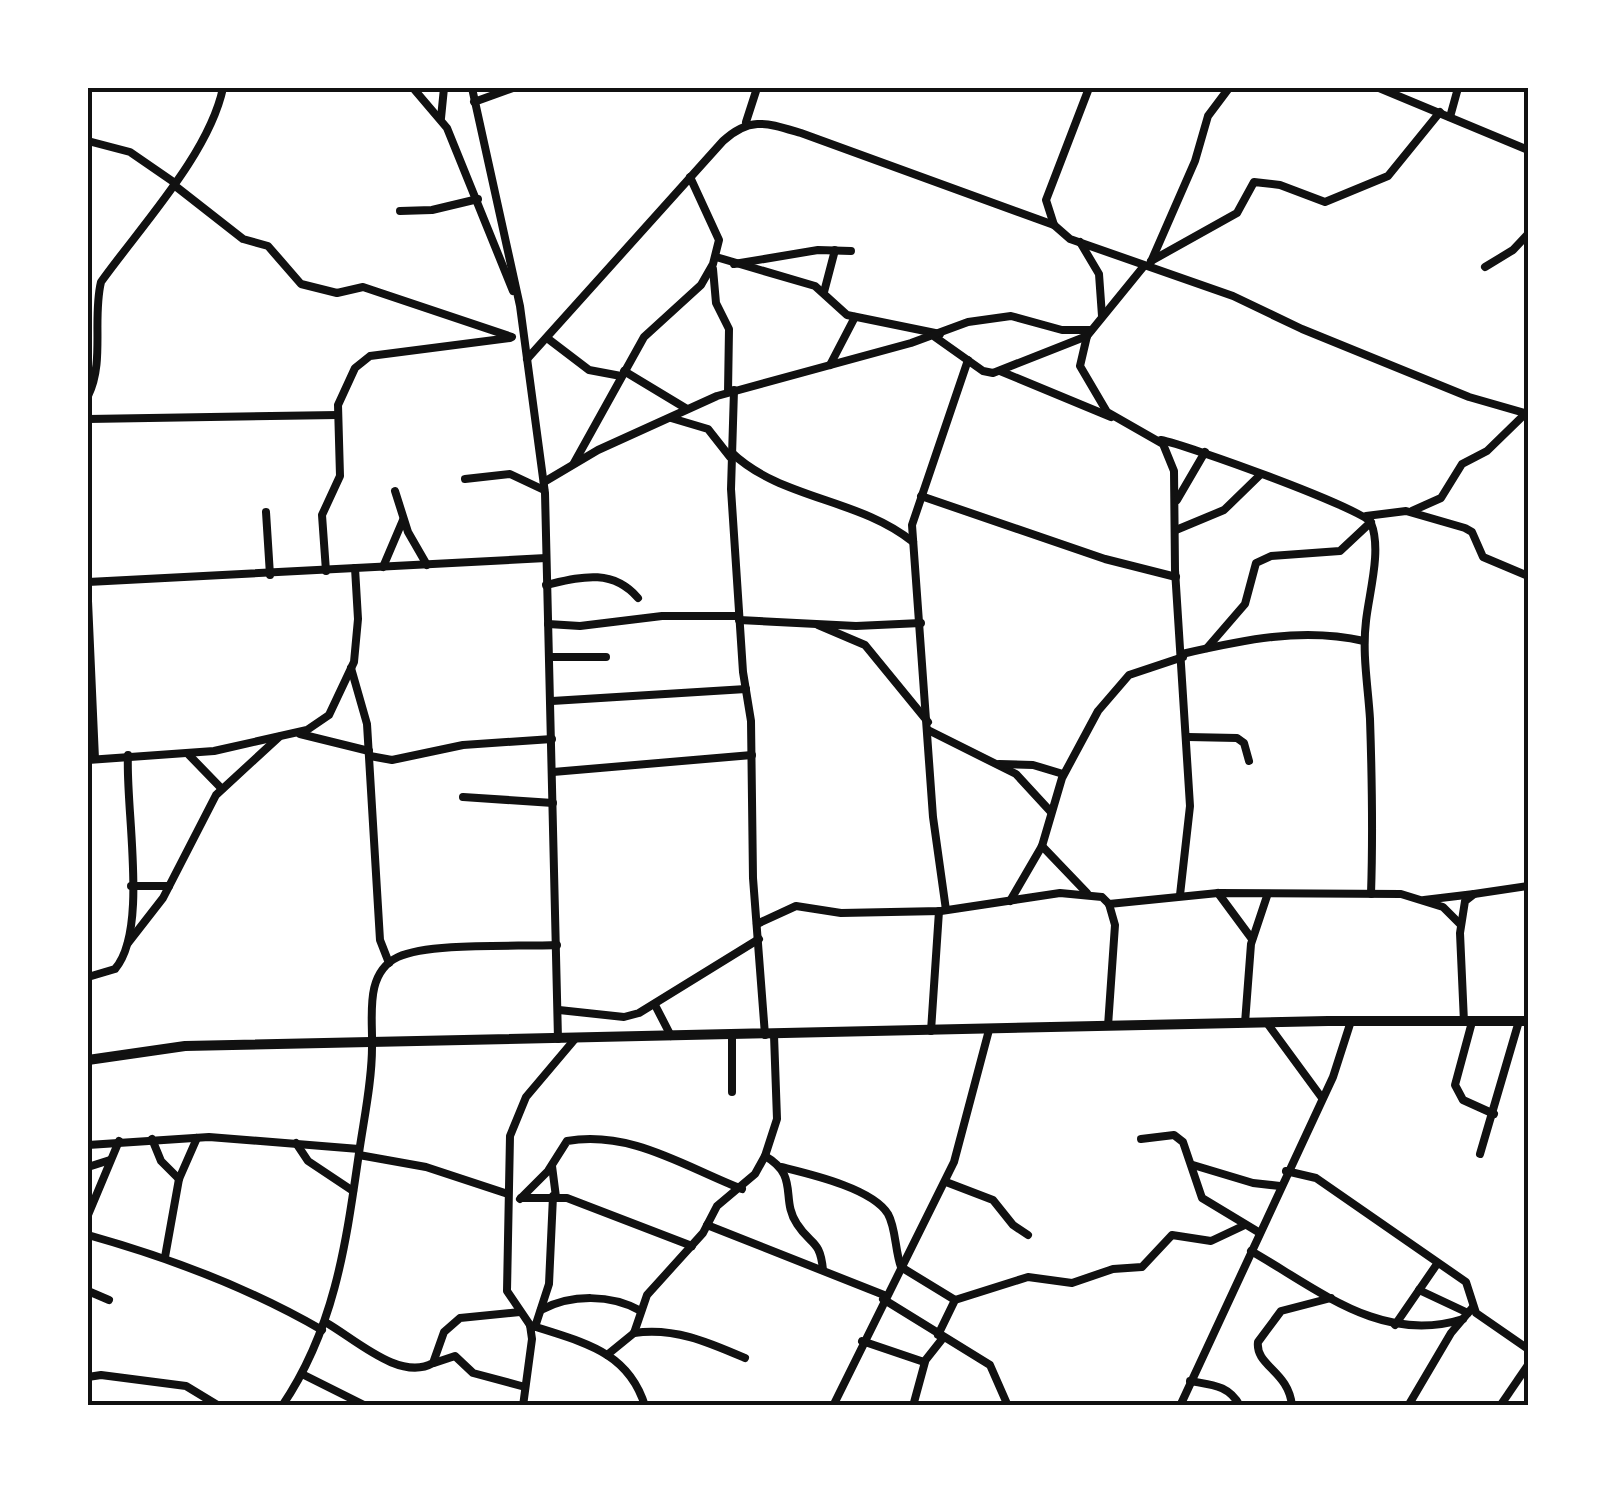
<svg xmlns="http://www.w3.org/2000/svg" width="1616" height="1493" viewBox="0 0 1616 1493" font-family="'Zilla Slab',serif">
  <rect width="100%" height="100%" fill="#fff"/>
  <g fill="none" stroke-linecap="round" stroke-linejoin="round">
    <g stroke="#111" stroke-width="8">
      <path d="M413,88l34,40 66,163"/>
      <path d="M472,88l48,218 25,187 13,546"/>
      <path d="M1089,88l-43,112 8,25 16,14 163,57 69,33 167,68 59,17"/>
      <path d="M1379,88l149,62"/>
      <path d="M88,90l3,-2"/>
      <path d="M474,102l39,-14"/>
      <path d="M1450,117l8,-29"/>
      <path d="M441,118l3,-30"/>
      <path d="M746,122l11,-34"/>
      <path d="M88,141l42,11 45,31"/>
      <path d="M174,185l69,54 25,7 33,38 36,9 26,-6 149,50"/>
      <path d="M400,211l32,-1 46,-11"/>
      <path d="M1080,242l19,32 3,42"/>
      <path d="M716,257l99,29 32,29 93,19"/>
      <path d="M1151,261l86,-48 17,-31 26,3 45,17 63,-26 52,-64"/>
      <path d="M734,264l84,-14 33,1"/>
      <path d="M1150,264l45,-103 13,-45 21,-28"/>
      <path d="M1144,266l-57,70 -7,30 27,46 56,32 11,27 1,99 15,236 -10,89"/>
      <path d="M1485,267l28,-17 15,-16"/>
      <path d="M713,269l3,34 13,26 -1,63"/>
      <path d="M824,292l11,-42"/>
      <path d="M935,337l48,34 10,2 94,-37"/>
      <path d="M547,338l42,32 32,6"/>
      <path d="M527,359l196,-218c27,-25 44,-18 78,-8l253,92"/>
      <path d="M830,365l25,-48"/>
      <path d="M624,371l63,38"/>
      <path d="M1000,371l111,46"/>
      <path d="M734,390l-3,99 12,183 8,49 2,157 12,157"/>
      <path d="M88,396c17,-34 4,-77 13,-114 40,-56 108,-128 122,-194"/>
      <path d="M671,418l37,11 22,28"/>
      <path d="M88,419l250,-4"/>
      <path d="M1161,440c23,4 204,69 210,83 11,27 -2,70 -5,98 -4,33 2,65 4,98 2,59 3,117 1,175"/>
      <path d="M731,452c50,48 128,46 182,90"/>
      <path d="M574,463l70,-126 57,-52 12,-21 6,-24 -29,-63"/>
      <path d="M465,479l45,-5 34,16"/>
      <path d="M544,482l54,-32 119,-54 194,-53 57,-21 43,-6 51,14h29"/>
      <path d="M395,491l13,41 19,33"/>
      <path d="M921,496l184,63 71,18"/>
      <path d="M1177,500l28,-48"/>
      <path d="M1412,511l29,-13 21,-34 25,-13 38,-37"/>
      <path d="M266,512l4,63"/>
      <path d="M1366,516l40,-5 59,17 7,4 11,25 45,19"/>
      <path d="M1176,530l48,-20 36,-35"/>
      <path d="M383,567l20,-47"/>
      <path d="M326,571l-4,-56 18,-39 -2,-71 17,-37 15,-12 140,-18"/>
      <path d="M88,582l458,-24"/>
      <path d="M546,585c35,-8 66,-17 92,13"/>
      <path d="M88,601l7,158"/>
      <path d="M739,620l117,6 65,-3"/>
      <path d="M548,624l32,2 82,-10h77"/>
      <path d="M818,625l47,20 63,77"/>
      <path d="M1207,648l38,-44 11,-41 15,-7 69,-5 31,-29"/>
      <path d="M1182,654c61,-14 120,-27 182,-13"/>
      <path d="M549,657h57"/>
      <path d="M351,668l16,56 13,216 9,23"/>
      <path d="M552,701l194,-12"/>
      <path d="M928,730l88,44 35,38"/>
      <path d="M300,734l69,17"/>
      <path d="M1188,737l49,1 7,5 5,18"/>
      <path d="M189,755l33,34"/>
      <path d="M370,756l22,4 71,-15 89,-6"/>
      <path d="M88,760l126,-9 93,-21 22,-15 25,-53 4,-43 -3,-51"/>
      <path d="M999,764l34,1 30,9"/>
      <path d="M553,772l199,-17"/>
      <path d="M463,797l90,6"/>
      <path d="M1042,846l45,47"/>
      <path d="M131,886h38"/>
      <path d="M1218,893l34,46"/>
      <path d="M1424,900l50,-6"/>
      <path d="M1010,901l32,-55 20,-68 36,-67 31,-36 54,-18"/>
      <path d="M1109,904l109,-11 183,1 42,13 17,17"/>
      <path d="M946,910l-13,-93 -21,-292 56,-165"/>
      <path d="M757,924l39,-18 45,7 100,-2 119,-18 42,4 7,7 6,21 -7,101"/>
      <path d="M128,943l35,-45 53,-103 63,-58"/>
      <path d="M88,977l27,-8c34,-39 10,-161 13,-214"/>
      <path d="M655,1005l16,31"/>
      <path d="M559,1010l65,7 15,-4 120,-74"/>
      <path d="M1464,1022l-4,-89 5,-32 9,-7 54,-8"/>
      <path d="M1472,1022l-17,63 8,15 31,14"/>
      <path d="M1245,1023l6,-79 16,-48"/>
      <path d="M1267,1023l55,75"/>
      <path d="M931,1031l8,-120"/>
      <path d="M732,1035v57"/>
      <path d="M152,1139l9,22 18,18"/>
      <path d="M1141,1139l33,-4 9,7 19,56 58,35"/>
      <path d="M296,1143l12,18 45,30"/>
      <path d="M88,1145l121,-8 150,12"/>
      <path d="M1480,1154l39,-133"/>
      <path d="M359,1155l67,12 82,27"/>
      <path d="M765,1156c35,20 15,43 32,68 14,22 23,15 26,46"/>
      <path d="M1193,1165l60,18 27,3"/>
      <path d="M552,1166l4,31"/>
      <path d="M88,1167l22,-7"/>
      <path d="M781,1167c28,7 91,21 107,47 8,14 7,37 13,53l54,33"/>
      <path d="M1286,1171l30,7 150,104 10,31 52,36"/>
      <path d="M946,1182l47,18 20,25 15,10"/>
      <path d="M521,1198h46l125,48"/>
      <path d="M520,1199l28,-28 19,-30c64,-11 118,26 175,48"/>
      <path d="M88,1215l31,-74"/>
      <path d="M707,1225l177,70"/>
      <path d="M88,1235c82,23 160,52 234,95"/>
      <path d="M1251,1251c67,38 131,94 212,68"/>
      <path d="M165,1257l14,-78 18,-41"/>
      <path d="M1419,1290l49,23"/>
      <path d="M88,1291l21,9"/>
      <path d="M883,1299l107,66 18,41"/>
      <path d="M541,1310c30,-16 70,-16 100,1"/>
      <path d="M325,1322c29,16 75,60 108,41l11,-31 16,-14 60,-6"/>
      <path d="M530,1325c51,17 98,25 115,81"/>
      <path d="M1395,1325l42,-61"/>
      <path d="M535,1327l14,-43 4,-88"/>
      <path d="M634,1333c40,-6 74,9 111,25"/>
      <path d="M938,1335l17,-35 73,-23 44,6 41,-14 29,-2 30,-32 39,6 34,-16"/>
      <path d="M862,1341l62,21 19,-24"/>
      <path d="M607,1355l27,-22 13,-38 56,-62 14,-27 38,-32 10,-18 12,-37 -3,-84"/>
      <path d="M434,1363l21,-7 18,17 52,14"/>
      <path d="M302,1374l64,32"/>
      <path d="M88,1377l13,-2 85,11 33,20"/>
      <path d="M1190,1381c22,4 39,4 50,25"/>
      <path d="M282,1406c53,-78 64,-163 77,-253 5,-35 13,-71 13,-106 1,-30 -8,-74 26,-90 32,-15 120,-10 159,-12"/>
      <path d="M523,1406l9,-67 -2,-14 -23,-34 3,-155 16,-39 49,-58"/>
      <path d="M833,1406l121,-244 35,-132"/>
      <path d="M913,1406l12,-44"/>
      <path d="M1180,1406l153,-329 18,-56"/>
      <path d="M1292,1406c-3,-35 -37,-40 -34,-64l23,-31 50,-13"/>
      <path d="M1408,1406l43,-73 22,-26"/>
      <path d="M1500,1406l28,-41"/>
    </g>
    <path stroke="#111" stroke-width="10" d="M88,1060l97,-14 1143,-25h200"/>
  </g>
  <rect width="1616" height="1493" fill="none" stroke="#ffffff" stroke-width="180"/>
  <rect x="90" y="90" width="1436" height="1313" fill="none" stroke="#111" stroke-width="4"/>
</svg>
